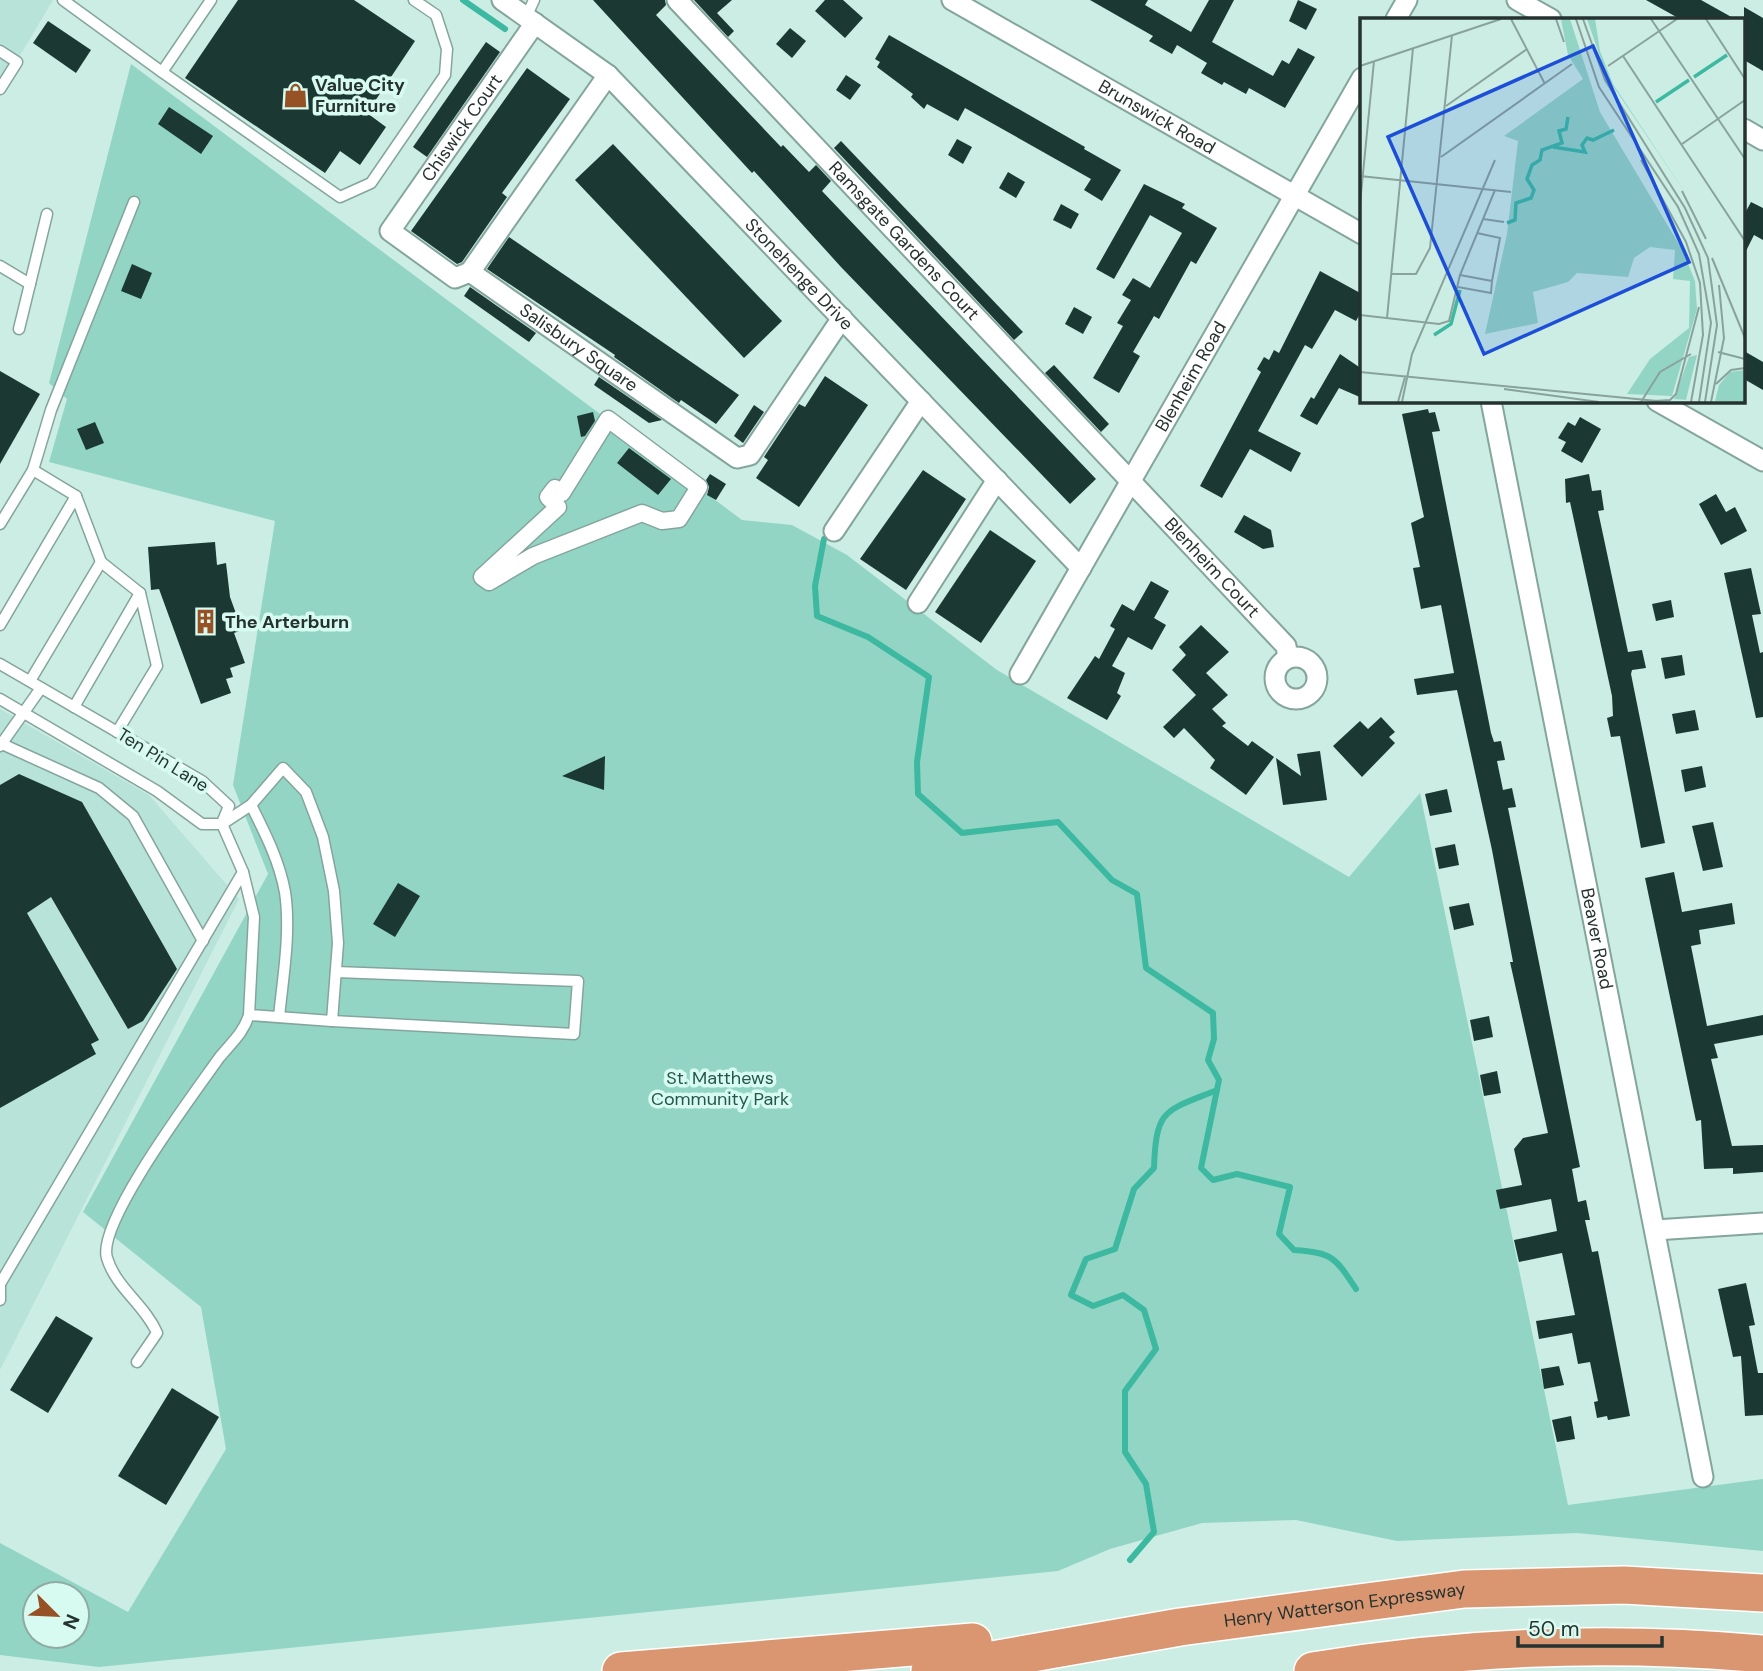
<svg xmlns="http://www.w3.org/2000/svg" width="1763" height="1671" viewBox="0 0 1763 1671" font-family="'DM Sans',sans-serif">
  <rect width="100%" height="100%" fill="#cbede4"/>
  <g fill="#b8e3d9">
    <path d="M0,0h53l-53,89z"/>
    <path d="M0,709l149,86 90,104 -239,471z"/>
  </g>
  <path fill="#93d5c4" fill-rule="evenodd" d="M131,64l611,456 50,5 55,30 150,115 352,207 71,-84 148,712 195,-26v72l-186,-18 -180,8 -101,-21 -94,3 -92,26 -52,22 -959,96 -99,-12v-112l128,69 98,-163 -25,-142 -118,-95 185,-338 -35,-89 42,-264 -226,-59 18,-63 -18,-16zM35,1594h42v42h-42z"/>
  <g fill="none" stroke-linecap="round" stroke-linejoin="round">
    <g stroke="#3cb9a0" stroke-width="6">
      <path d="M463,0l42,29"/>
      <path d="M824,539l-9,47 2,30 51,21 61,40 -12,85 1,32 44,39 96,-11 54,58 25,14 9,74 67,45 1,26 -6,21 11,20 -18,88 12,12 24,-6 53,13 -11,47 15,16c39,3 41,7 62,39"/>
      <path d="M1130,1560l24,-28 -8,-48 -21,-32v-61l31,-42 -12,-39 -21,-15 -30,11 -22,-11 15,-36 29,-10 19,-60 20,-21c2,-60 11,-57 63,-78"/>
    </g>
  </g>
  <g fill="#1b3932">
    <path d="M238,0h116l61,41 -48,72 19,14 -26,38 -20,-14 -15,22 -140,-95z"/>
    <path d="M593,0h72l1,5 -10,10 125,132 2,-2 26,27 7,-7 15,16 -9,10 274,288 -26,25 -229,-237 -87,-96 -2,2z"/>
    <path d="M694,0h38l-15,13 17,18 -6,6z"/>
    <path d="M825,0h18l20,18 -18,20 -30,-27z"/>
    <path d="M1090,0h58l-3,5 46,27 18,-32h25l-22,42 61,34 9,-16 7,4 9,-16 17,9 -30,51 -36,-20 -3,6 -22,-12 -2,3 -21,-12 6,-10 -30,-18 -5,9 -23,-13 4,-5z"/>
    <path d="M1298,0l19,9 -11,21 -17,-9z"/>
    <path d="M1646,0h55l34,19h-55z"/>
    <path d="M1744,7l19,11v53l-19,-11z"/>
    <path d="M48,21l43,29 -15,23 -43,-30z"/>
    <path d="M790,28l16,13 -14,17 -16,-14z"/>
    <path d="M889,35l196,112 -1,2 37,21 -19,31 -18,-11 7,-11 -126,-71 -7,13 -31,-17 -3,5 -13,-12 2,-3 -36,-27 3,-5 -5,-3z"/>
    <path d="M486,42l14,10 -73,105 -14,-10z"/>
    <path d="M527,68l43,31 -68,94 5,4 -45,65 -5,2 -46,-33z"/>
    <path d="M846,75l15,10 -11,15 -14,-10z"/>
    <path d="M169,107l44,29 -12,18 -43,-30z"/>
    <path d="M957,139l15,8 -9,17 -15,-9z"/>
    <path d="M841,141l182,191 -9,8 -180,-192z"/>
    <path d="M613,144l169,177 -38,37 -169,-178z"/>
    <path d="M1008,172l17,10 -9,16 -17,-10z"/>
    <path d="M1144,184l41,20 -3,4 35,20 -21,36 -5,-3 -32,58 -5,-3 -21,36 7,4 -21,37 -26,-15 30,-52 -6,-3 14,-23 -9,-5 11,-17 17,10 32,-55 -32,-18 -36,64 -18,-10z"/>
    <path d="M1751,202l12,6v32l-9,-5 -10,20v-40z"/>
    <path d="M1061,204l18,10 -8,15 -18,-9z"/>
    <path d="M509,237l123,84 107,74 -23,29 -35,-24 -2,3 -65,-46 1,-2 -128,-86z"/>
    <path d="M132,264l20,9 -11,26 -20,-8z"/>
    <path d="M1320,271l42,23v16l-6,11 -21,-11 -23,39 -7,-4 -47,86 43,22 -10,19 -41,-23 -28,49 -22,-12 61,-114 -4,-3 7,-12 5,3 5,-10 5,3z"/>
    <path d="M470,287l66,46 -7,9 -65,-46z"/>
    <path d="M1074,307l18,10 -9,17 -18,-10z"/>
    <path d="M1744,351l19,11v28l-19,-11z"/>
    <path d="M1340,354l22,15v29l-23,-10 -22,37 -17,-9 11,-19 3,2z"/>
    <path d="M1054,365l55,59 -8,8 -56,-59z"/>
    <path d="M0,371l40,23 -40,70z"/>
    <path d="M825,376l43,29 -69,102 -43,-29 12,-18 -4,-3 35,-53 6,3z"/>
    <path d="M599,377l63,43 -13,3 -55,-38z"/>
    <path d="M754,405l10,7 -21,31 -9,-7z"/>
    <path d="M1428,409l1,4 6,-1 5,19 -8,1 59,301 3,9 7,-1 4,19 -8,1 6,29 9,-2 4,19 -8,1 72,359 -8,2 6,33 8,-2 4,20h-5l7,32 6,-1 32,165 -22,4 -1,-4 -10,2 -3,-16 4,-1 -8,-39 -12,2 -6,-31 -33,6 -3,-18 39,-6 -13,-62 -43,9 -5,-22 43,-9 -6,-32 -51,10 -4,-19 26,-5 -8,-36 9,-11 25,-5 -38,-171h3l-21,-112 -35,-160 -40,5 -3,-16 40,-6 -13,-68 -20,4 -8,-41 7,-1 -9,-44 13,-6 -22,-103z"/>
    <path d="M593,412l2,9 -10,15 -4,1 -4,-21z"/>
    <path d="M1580,417l21,12 -19,34 -21,-12 5,-9 -8,-4 10,-16 7,4z"/>
    <path d="M95,422l9,21 -18,7 -9,-21z"/>
    <path d="M629,448l42,31 -13,16 -41,-32z"/>
    <path d="M923,470l43,29 -60,91 -46,-31z"/>
    <path d="M710,474l16,10 -10,16 -9,-5 2,-8 -3,-7z"/>
    <path d="M1589,474l3,17 9,-1 3,20 -6,1 30,141 14,-2 4,18 -14,2 -1,4 34,169 -24,5 -21,-112 -9,1 -4,-19 6,-2 -1,-20 -42,-194 -4,1 -1,-24z"/>
    <path d="M1716,494l10,18 9,-5 12,24 -26,14 -22,-41z"/>
    <path d="M1244,515l27,15 3,17 -11,2 -29,-17z"/>
    <path d="M990,530l46,31 -55,82 -46,-31z"/>
    <path d="M215,542l2,23 9,-2 4,34 12,33 -8,3 11,30 -15,5 3,9 -7,2 5,14 -30,11 -42,-115 -8,1 -3,-43z"/>
    <path d="M1751,568l10,46 -9,1 8,38 3,-1v65l-7,1 -32,-145z"/>
    <path d="M1151,581l18,10 -15,27 12,7 -14,25 -24,-13 -16,29 13,7 -8,20 4,3 -14,24 -40,-22 28,-42 4,3 16,-30 -5,-3 12,-22 12,7z"/>
    <path d="M1671,600l3,17 -18,4 -4,-17z"/>
    <path d="M1201,625l28,27 -23,21 22,22 -16,14 14,14 -4,3 26,20 4,-5 22,16 -28,38 -36,-27 5,-8 -31,-32 -10,10 -11,-11 33,-32 -24,-25 14,-15 -7,-8z"/>
    <path d="M1682,655l3,20 -20,4 -4,-21z"/>
    <path d="M1695,710l4,20 -23,4 -4,-20z"/>
    <path d="M1381,717l14,15 -6,5 6,6 -33,34 -29,-31 27,-25 8,8z"/>
    <path d="M1320,751l7,49 -44,5 -7,-47 25,18 -4,-22z"/>
    <path d="M605,756l-1,34 -42,-14z"/>
    <path d="M1702,766l4,21 -21,5 -4,-22z"/>
    <path d="M19,774l63,28 95,167 -34,52 -15,8 -77,-132 -24,16 72,127 -8,4 5,10 -96,54v-323z"/>
    <path d="M1447,789l5,23 -22,4 -5,-22z"/>
    <path d="M1713,822l10,45 -20,4 -11,-45z"/>
    <path d="M1455,844l4,21 -20,4 -4,-21z"/>
    <path d="M1674,872l8,40 50,-9 3,21 -36,6 2,14 -10,2 16,80 56,-11v20l-49,9 4,14 -7,1 21,87 31,-1v27l-30,2v-6l-29,1 -3,-49 -5,1 -51,-243z"/>
    <path d="M398,883l22,13 -25,41 -22,-13z"/>
    <path d="M1469,903l5,22 -20,5 -5,-23z"/>
    <path d="M1489,1016l4,21 -19,4 -4,-21z"/>
    <path d="M1497,1071l4,22 -17,3 -4,-21z"/>
    <path d="M1746,1283l9,42 -6,1 9,47h5v42l-18,1 -4,-60 -8,1 -15,-68z"/>
    <path d="M56,1316l37,22 -45,75 -38,-23z"/>
    <path d="M1559,1366l5,19 -20,4 -3,-20z"/>
    <path d="M172,1388l47,29 -53,88 -48,-29z"/>
    <path d="M1571,1416l4,23 -18,3 -5,-22z"/>
  </g>
  <g fill="none" stroke-linecap="round" stroke-linejoin="round">
    <defs>
      <g id="service">
        <path d="M63,0l99,72 49,-72"/>
        <path d="M526,17l8,-17"/>
        <path d="M0,51l17,11 -17,27"/>
        <path d="M162,72l178,125 31,-14 74,-108 2,-26 -11,-34 -22,-15"/>
        <path d="M0,266l30,18"/>
        <path d="M19,329l28,-115"/>
        <path d="M33,470l18,-60 83,-208"/>
        <path d="M0,524l33,-54 43,26 25,66 39,31 17,73 -40,66"/>
        <path d="M0,625l76,-129"/>
        <path d="M0,664l202,117 27,25 -7,17"/>
        <path d="M30,681l71,-119"/>
        <path d="M0,699l157,92 45,33h20"/>
        <path d="M74,707l66,-114"/>
        <path d="M2,744l97,44 34,28 70,125"/>
        <path d="M0,746l41,-58"/>
        <path d="M251,805c14,28 28,55 34,87 6,40 -2,85 -6,125"/>
        <path d="M222,824l29,-19 32,-37 23,24 17,45 11,54 4,52 -6,78 -83,-6 5,-98 -11,-45"/>
        <path d="M332,1021l242,13 4,-53 -242,-9"/>
        <path d="M0,1284l243,-412 -21,-48"/>
        <path d="M0,1300v-16"/>
        <path d="M137,1362l20,-29c-12,-28 -41,-45 -50,-75 -11,-35 89,-167 112,-200 12,-15 24,-24 30,-43"/>
      </g>
      <path id="pedestrian" d="M608,419l91,68 -20,32 -17,2 -20,-8 -109,43 -44,26 -7,-5 76,-70 -10,-10 7,-9 7,5z"/>
      <g id="minor">
        <path id="s1" d="M502,0l106,75 473,493"/>
        <path id="s2" d="M677,0l609,646 2,12"/>
        <path id="s3" d="M952,0l410,234"/>
        <path d="M1517,0l34,19"/>
        <path d="M1396,19l11,-19"/>
        <path id="s4" d="M608,75l-138,197 267,186 13,-3 92,-137"/>
        <path d="M1744,129l19,11"/>
        <path id="s5" d="M470,272l-15,6 -65,-47 145,-208"/>
        <path id="s6" d="M1491,401l212,1076"/>
        <path d="M1657,401l106,60"/>
        <path d="M834,531l87,-130"/>
        <path d="M918,603l79,-123"/>
        <circle cx="1296" cy="678" r="21"/>
        <path id="s7" d="M1020,674l342,-596"/>
        <path d="M1655,1230l108,-7"/>
      </g>
      <g id="motorway">
        <path d="M621,1671l352,-29"/>
        <path id="s8" d="M930,1671l250,-44 284,-38 160,-4 139,8"/>
        <path d="M1313,1671c150,-25 299,-31 450,-17"/>
      </g>
    </defs>
    <use href="#service" stroke="#84a59c" stroke-width="13"/>
    <use href="#pedestrian" stroke="#84a59c" stroke-width="19"/>
    <use href="#minor" stroke="#84a59c" stroke-width="23"/>
    <use href="#motorway" stroke="#fff" stroke-width="40"/>
    <use href="#service" stroke="#fff" stroke-width="10"/>
    <use href="#pedestrian" stroke="#fff" stroke-width="16"/>
    <use href="#minor" stroke="#fff" stroke-width="19"/>
    <use href="#motorway" stroke="#d99670" stroke-width="37"/>
  </g>
  <defs>
    <symbol id="shop-bare" viewBox="-9 -9 18 18"><path d="M-5-2.5h2.3a2.7 3.5 0 0 1 5.4 0H5L5.5 6h-11ZM-1.5-2.5h3a1.5 2.3 0 0 0-3 0Z" fill="#965225" stroke="#d8fbf1" stroke-width="2.5" paint-order="stroke"/></symbol>
    <symbol id="building-bare" viewBox="-9 -9 18 18"><path d="M-4-6H4V6H1V3H-1V6H-4ZM-2.5-4.3h1.7v1.8h-1.7ZM.8-4.3h1.7v1.8H.8ZM-2.5-1h1.7V.8h-1.7ZM.8-1h1.7V.8H.8Z" fill="#965225" stroke="#d8fbf1" stroke-width="2.5" paint-order="stroke"/></symbol>
  </defs>
  <g fill-rule="evenodd">
    <use href="#shop-bare" x="278" y="78" width="35" height="35"/>
    <use href="#building-bare" x="188" y="604" width="35" height="35"/>
  </g>
  <g text-anchor="middle" dominant-baseline="central" stroke-width="7" stroke-linejoin="round" paint-order="stroke">
    <g font-size="18" font-weight="bold" fill="#25322f" stroke="#d8fbf1" text-anchor="start">
      <text x="315" y="85">Value City<tspan x="315" dy="21">Furniture</tspan></text>
      <text x="225" y="622">The Arterburn</text>
    </g>
    <g font-size="18" fill="#25322f" stroke="#d8fbf1">
      <text stroke="none"><textPath href="#s3" startOffset="236">Brunswick Road</textPath></text>
      <text stroke="none"><textPath href="#s5" startOffset="222">Chiswick Court</textPath></text>
      <text stroke="none"><textPath href="#s2" startOffset="331">Ramsgate Gardens Court</textPath></text>
      <text stroke="none"><textPath href="#s1" startOffset="406">Stonehenge Drive</textPath></text>
      <text stroke="none"><textPath href="#s4" startOffset="373">Salisbury Square</textPath></text>
      <text stroke="none"><textPath href="#s7" startOffset="343">Blenheim Road</textPath></text>
      <text stroke="none"><textPath href="#s2" startOffset="780">Blenheim Court</textPath></text>
      <text transform="translate(163 760) rotate(32)">Ten Pin Lane</text>
      <text stroke="none"><textPath href="#s6" startOffset="548">Beaver Road</textPath></text>
      <text stroke="none"><textPath href="#s8" startOffset="420">Henry Watterson Expressway</textPath></text>
    </g>
    <g font-size="18" fill="#24574c" stroke="#d8fbf1">
      <text x="720" y="1078">St. Matthews<tspan x="720" dy="21">Community Park</tspan></text>
    </g>
  </g>
  <g transform="translate(1360 18)">
    <rect width="385" height="385" fill="#cbede4"/>
    <path d="M201,1h9l30,93 83,139 12,30 2,28 -25,87 -45,-2 23,-35 39,-31 1,-47 -17,-2 2,-29 -25,-3 -16,11 -6,19 -51,-4 -9,9 -35,10 5,31 -53,11 22,-100 11,-93 -14,-5 79,-57 -15,-24zM227,1h8l5,32 13,33 75,113 -81,-120zM337,337l-11,45 -12,-1 15,-42zM385,352v32l-30,-1 4,-16 11,-13z" fill="#93d5c4"/>
    <path fill="none" stroke="#3cb9a0" stroke-width="3.5" d="M334,59l33,-22M296,84l33,-22M193,129l32,5 -3,-7 5,-7 6,2 21,-10M147,205l8,-3 1,-17 15,-5 3,-8 -7,-11 5,-14 8,-5 2,-10 20,-7 -3,-12 7,-2 2,-12M74,317l17,-11 9,-34"/>
    <path fill="none" stroke="#89a29c" stroke-width="2" d="M151,1l34,65M196,1l8,23M216,1l23,68 79,120 21,47 12,69 -12,79M223,1l22,61 80,128 23,50 9,67 -12,77M291,1l94,140M346,1l39,60M263,38l122,185M0,48l141,-47M248,48l69,-47M86,88l81,-57M322,126l63,-44M81,139l131,-93M281,142l45,82 14,41 3,52 -12,67M0,158l151,16M322,173l24,48M0,186l14,-143M123,201l21,3M352,240l33,80M31,256h25l14,-26 22,-213M100,257l32,6 8,-43 -23,-5M98,269l33,6 1,-12M0,297l79,9 10,-3 11,-46 35,-85M27,300l26,-270M358,334l27,7M0,354l297,29M356,366l15,-14 14,-2M144,371l95,13M294,383l16,-1 6,-6 23,-87M38,384l7,-25M42,384l10,-48 83,-194M281,384l19,-30 31,-18M351,384l13,-64 -5,-53"/>
    <path fill="#1d4ed8" fill-opacity="0.15" stroke="#1d4ed8" stroke-width="3.5" d="M233,28l96,216 -205,92 -96,-217z"/>
    <rect width="385" height="385" fill="none" stroke="#25322f" stroke-width="3.5"/>
  </g>
  <g transform="translate(56 1615) rotate(114)"><circle r="33" fill="#d8fbf1" stroke="#90aba3" stroke-width="2"/>
  <path d="M0-5L12 26L0 18L-12 26Z" fill="#965225"/>
  <text y="-10" font-size="19" font-weight="bold" text-anchor="middle" fill="#25322f">N</text>
  </g>
  <path d="M1518 1636v10h144v-10" fill="none" stroke="#25322f" stroke-width="3.5"/>
  <text x="1528" y="1636" font-size="21" fill="#25322f" stroke="#d8fbf1" stroke-width="5" paint-order="stroke">50 m</text>
</svg>
